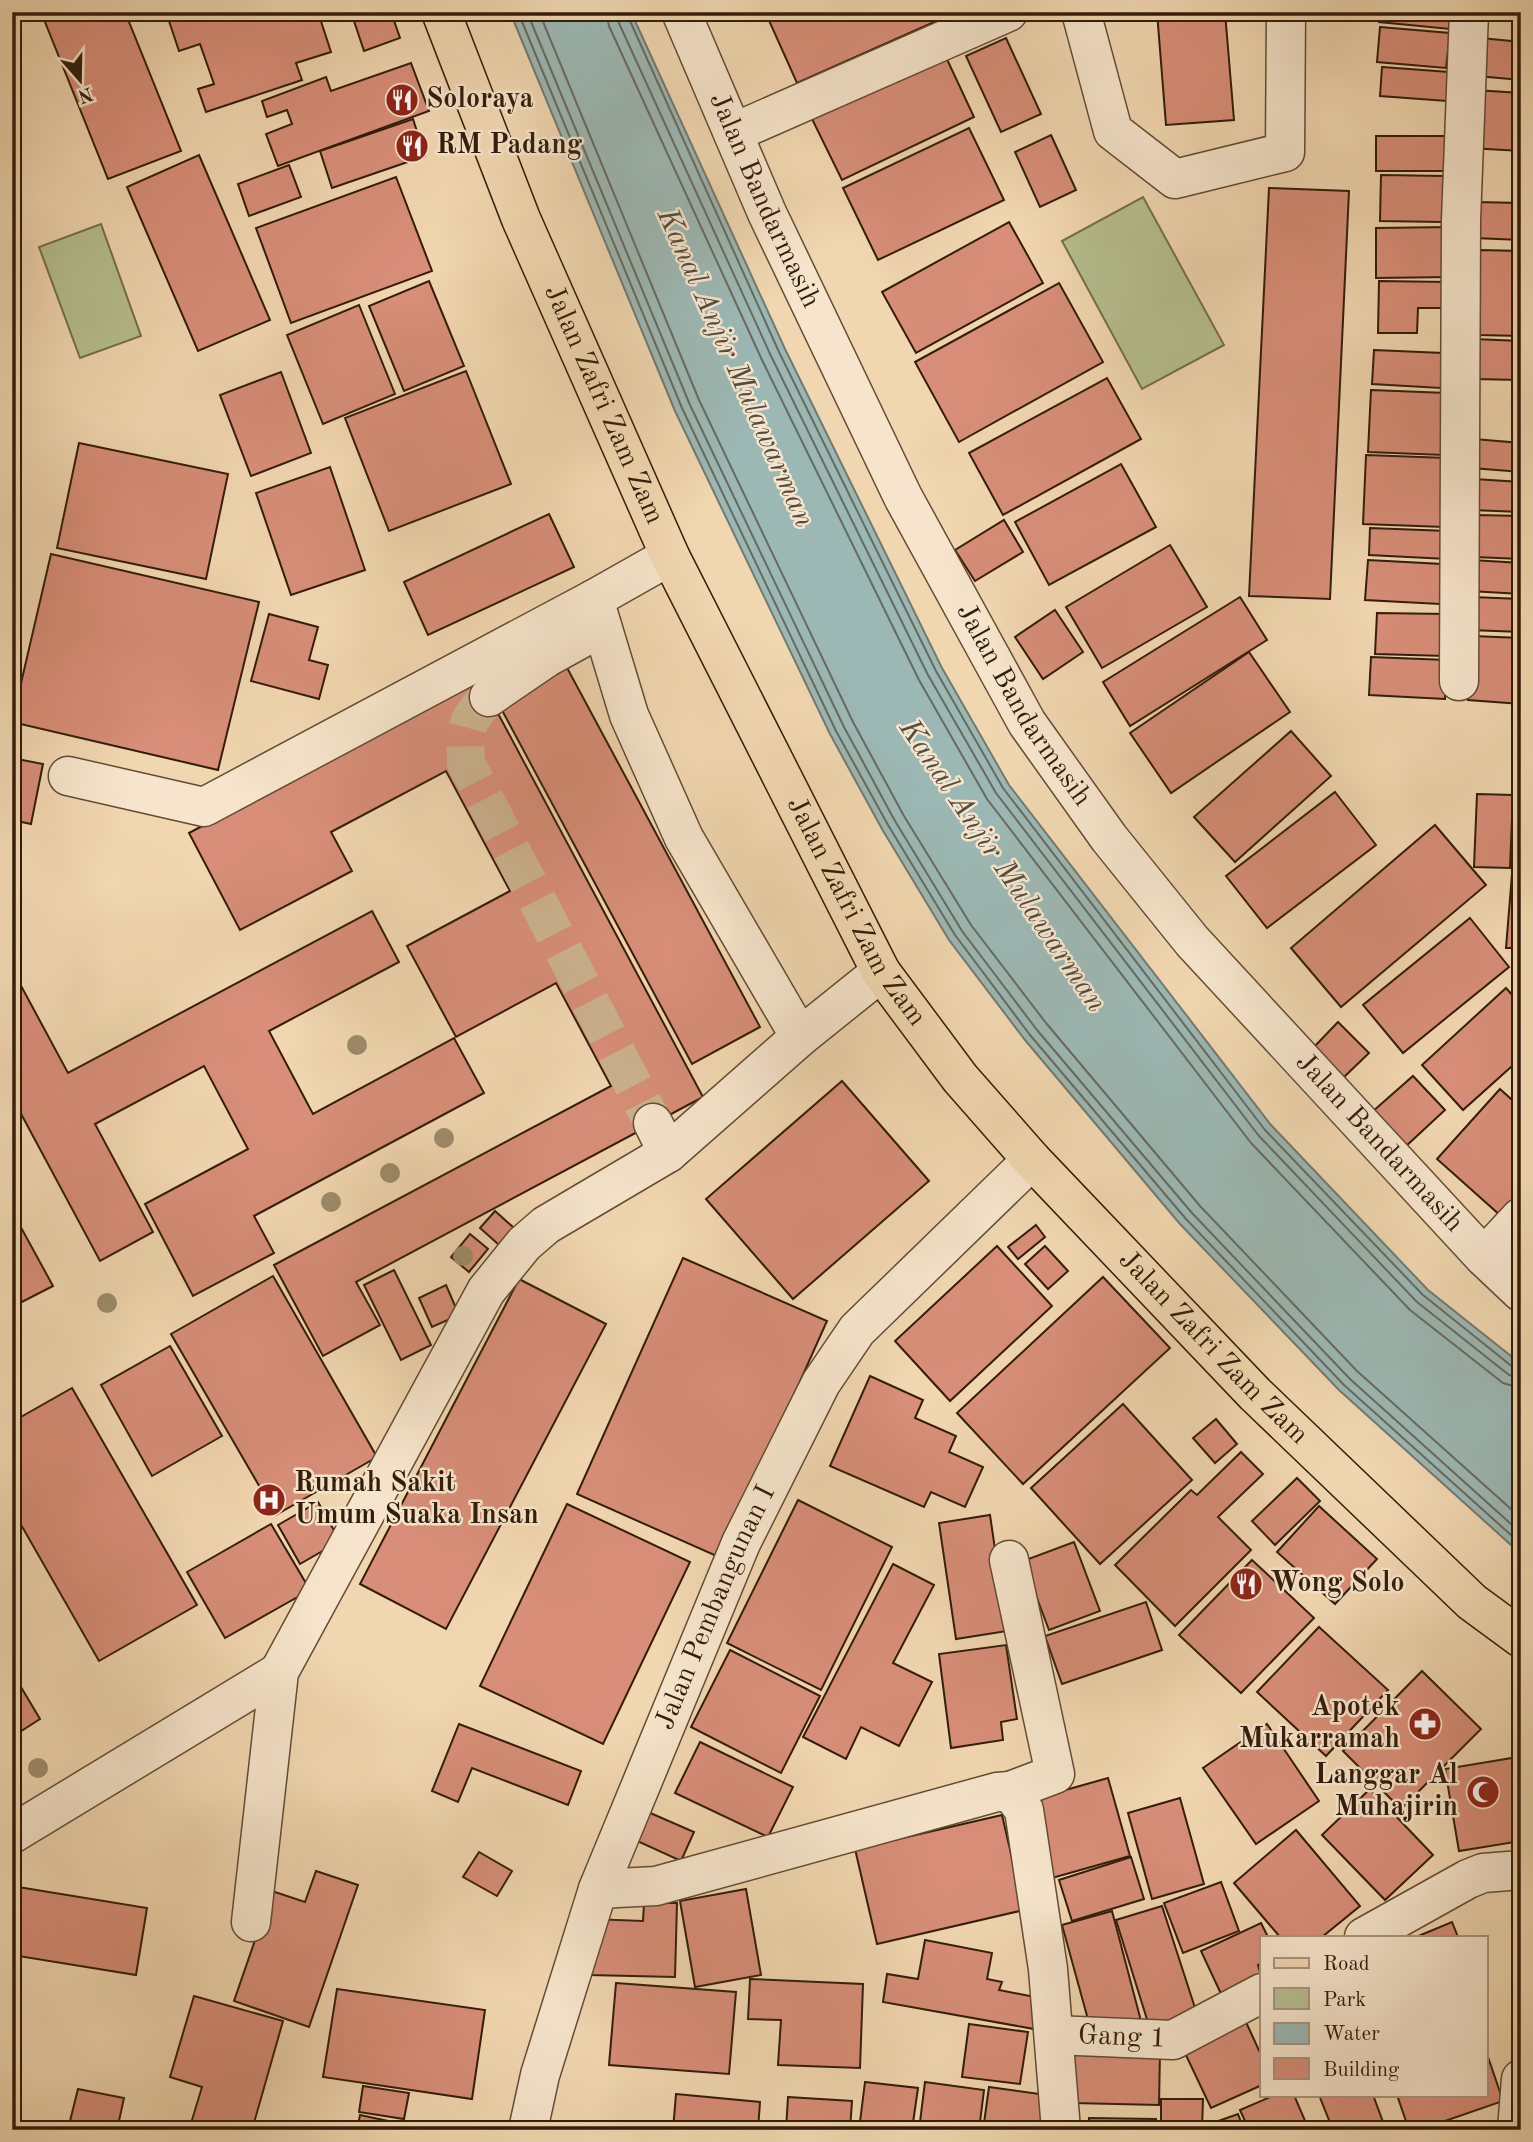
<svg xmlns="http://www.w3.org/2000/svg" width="1533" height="2142" viewBox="0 0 1533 2142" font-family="'Old Standard TT',serif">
  <rect width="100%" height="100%" fill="#f1d7b0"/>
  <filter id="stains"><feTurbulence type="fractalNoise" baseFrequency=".00286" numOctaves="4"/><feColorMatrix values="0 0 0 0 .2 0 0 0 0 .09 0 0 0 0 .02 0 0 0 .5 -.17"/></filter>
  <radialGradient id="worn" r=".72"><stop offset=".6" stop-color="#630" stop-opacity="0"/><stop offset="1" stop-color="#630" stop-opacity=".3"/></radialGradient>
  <g fill="#b5bf8f" stroke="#746e4d" stroke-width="2">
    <path d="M1143,197l81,148 -82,44 -80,-148z"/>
    <path d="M101,224l40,112 -61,22 -41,-111z"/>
  </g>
  <path fill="#9cb8b4" stroke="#727a70" stroke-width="2" d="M510,12h121l154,337 157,319 67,117 262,340 157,165 93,74v190l-182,-164 -159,-166 -155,-184 -76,-100 -67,-111 -52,-95 -155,-323z"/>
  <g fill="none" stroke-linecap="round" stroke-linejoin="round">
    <g stroke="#676a60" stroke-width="2">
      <path d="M518,12l164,396 154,323 52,94 67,110 75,100 156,184 158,166 177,159"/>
      <path d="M527,12l163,393 154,322 51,94 67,110 75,99 155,183 158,166 171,154"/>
      <path d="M539,12l160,388 154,322 51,94 67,109 75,98 154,183 157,165 164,147"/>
      <path d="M606,12l3,14 153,334 157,320 68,119 264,344 159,167 93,73 18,5"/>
      <path d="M617,12l1,9 153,335 157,319 68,118 263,343 158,166 92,73 12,3"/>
      <path d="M626,12l153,340 157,319 67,117 262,342 158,165 91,73 7,1"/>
    </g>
  </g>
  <g fill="#d88e78" stroke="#321d0b" stroke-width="2">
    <path d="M41,12h84l56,139 -73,28z"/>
    <path d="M166,12h152l13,40 -35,11 6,17 -96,32 -8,-23 16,-5 -14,-40 -21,7z"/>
    <path d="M351,12h40l9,26 -36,13z"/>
    <path d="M776,12h162l3,7 -144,64 -30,-67z"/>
    <path d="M1157,12h68l9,108 -68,5z"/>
    <path d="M1305,12h52v6l-52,-3z"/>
    <path d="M1380,12h72l-2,17 -71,-7z"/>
    <path d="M1380,27l70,6 -4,35 -69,-6z"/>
    <path d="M1006,38l35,76 -40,18 -35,-76z"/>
    <path d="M1481,38l40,4v38l-44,-4z"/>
    <path d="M945,55l29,62 -132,63 -30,-61z"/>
    <path d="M411,63l18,48 -151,55 -12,-32 26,-10 -5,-14 -20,7 -5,-16 64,-24 5,14z"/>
    <path d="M1382,67l67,5 -2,29 -67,-5z"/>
    <path d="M1474,90l47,3v58l-51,-3z"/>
    <path d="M413,119l12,37 -93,32 -12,-37z"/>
    <path d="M969,128l35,72 -126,60 -35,-72z"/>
    <path d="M1051,135l25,55 -36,17 -25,-55z"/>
    <rect x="1376" y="136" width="73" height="35"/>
    <path d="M199,155l71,165 -72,31 -71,-164z"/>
    <path d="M289,165l12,32 -52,19 -11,-32z"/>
    <path d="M1381,175l63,1 -2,46 -62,-1z"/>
    <path d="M396,177l36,94 -141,52 -35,-95z"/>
    <path d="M1269,188l80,3 -19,408 -81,-3z"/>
    <path d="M1476,202l45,1v37l-47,-2z"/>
    <path d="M1009,222l34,61 -127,70 -34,-61z"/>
    <path d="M1451,227v50l-75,1v-50z"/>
    <path d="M1480,250l41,1v85l-43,-1z"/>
    <path d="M429,281l35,85 -60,25 -35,-85z"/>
    <path d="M1379,281l69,1v26h-30l-1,25h-39z"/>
    <path d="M1059,283l44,79 -144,80 -44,-80z"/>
    <path d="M359,305l36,89 -72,30 -36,-89z"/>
    <path d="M1474,339l47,2v39l-48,-1z"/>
    <path d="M1374,350l69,3 -2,35 -69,-4z"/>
    <path d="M466,371l45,113 -122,47 -44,-113z"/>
    <path d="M281,372l30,81 -60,23 -31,-81z"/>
    <path d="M1107,378l34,61 -138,76 -34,-62z"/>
    <path d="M1371,390l76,3 -3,62 -76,-3z"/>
    <path d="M1474,439l47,4v29l-49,-4z"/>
    <path d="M79,443l149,31 -22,105 -149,-31z"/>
    <path d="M1366,455l81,3 -3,69 -81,-3z"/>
    <path d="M1121,464l35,63 -107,58 -34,-63z"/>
    <path d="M330,467l35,103 -74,25 -35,-102z"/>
    <path d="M1474,479l47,3v30l-49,-2z"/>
    <path d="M549,514l25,53 -146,68 -24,-53z"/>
    <path d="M1476,515l45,1v43l-46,-2z"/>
    <path d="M1004,520l19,32 -48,29 -20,-31z"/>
    <path d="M1370,528l78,3 -1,28 -78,-4z"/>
    <path d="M1170,545l37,62 -105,61 -36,-61z"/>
    <path d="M51,554l208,48 -41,168 -206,-48z"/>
    <path d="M1368,560l74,4 -2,40 -75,-4z"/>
    <path d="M1472,560l49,3v31l-51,-3z"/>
    <path d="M1240,597l27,43 -137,86 -27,-44z"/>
    <path d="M1472,597l49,2v33l-51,-2z"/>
    <path d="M1055,610l28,42 -40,27 -28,-42z"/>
    <path d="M1377,613l70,1 -2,42 -70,-2z"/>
    <path d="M269,614l49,13 -9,33 19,5 -9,34 -68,-18z"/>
    <path d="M1472,636l49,2v66l-53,-4z"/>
    <path d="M1249,652l41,60 -119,81 -41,-60z"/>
    <path d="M1371,657l76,3 -2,39 -76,-4z"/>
    <path d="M565,664l195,363 -68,37 -195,-363z"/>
    <path d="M479,678l224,419 -347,185 24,43 -57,31 -49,-91 337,-179 -55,-103 -100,54 -49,-91 103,-55 -64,-120 -115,61 21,39 -112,59 -51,-97z"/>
    <path d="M1291,731l40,45 -96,86 -41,-45z"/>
    <path d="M12,758l31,6 -12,60 -19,-4z"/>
    <path d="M1335,792l41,53 -109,83 -41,-52z"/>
    <path d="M1477,794l36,1 -3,73 -36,-1z"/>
    <path d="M1435,825l51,60 -145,122 -50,-59z"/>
    <path d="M1512,874l9,1v73h-15z"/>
    <path d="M372,911l27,51 -130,69 44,83 141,-76 30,55 -230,123 20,37 -81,43 -48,-92 103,-55 -44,-83 -109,58 58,108 -53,29 -88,-164v-128l56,104z"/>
    <path d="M1470,918l39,49 -106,86 -40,-48z"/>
    <path d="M1506,988l15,17v53l-58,52 -41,-45z"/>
    <path d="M1338,1022l31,31 -26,25 -30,-30z"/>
    <path d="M1413,1076l32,34 -40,37 -33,-35z"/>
    <path d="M842,1081l87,100 -136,118 -87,-100z"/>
    <path d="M1500,1089l21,19v86l-20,22 -64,-57z"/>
    <path d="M12,1211l41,75 -41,21z"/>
    <path d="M495,1211l27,24 -15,17 -27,-24z"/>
    <path d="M1036,1225l9,12 -27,22 -10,-12z"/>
    <path d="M470,1234l18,15 -19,23 -18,-15z"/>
    <path d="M997,1246l55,60 -102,95 -55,-60z"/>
    <path d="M1045,1246l23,25 -20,18 -23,-25z"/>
    <path d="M683,1258l144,63 -106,237 -144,-64z"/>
    <path d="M394,1270l37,75 -30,15 -37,-75z"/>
    <path d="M273,1276l104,181 -101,58 -105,-181z"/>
    <path d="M1103,1277l67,71 -147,136 -66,-71z"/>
    <path d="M519,1279l87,45 -160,305 -86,-45z"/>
    <path d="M446,1285l13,30 -27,12 -13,-29z"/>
    <path d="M170,1346l52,90 -70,40 -51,-91z"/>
    <path d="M870,1376l53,24 -8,18 41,18 -7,16 34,15 -18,40 -34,-15 -7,15 -94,-41z"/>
    <path d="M72,1388l125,217 -98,56 -87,-152v-87z"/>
    <path d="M1123,1404l69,76 -92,84 -69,-76z"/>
    <path d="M1216,1419l21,25 -22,19 -22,-25z"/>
    <path d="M1241,1452l22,22 -45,43 33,33 -76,76 -60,-61 76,-75 6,5z"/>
    <path d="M1297,1478l23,23 -45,44 -23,-24z"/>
    <path d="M798,1500l94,47 -71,143 -94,-47z"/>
    <path d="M318,1502l22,39 -40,23 -22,-39z"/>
    <path d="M567,1504l123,58 -87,182 -123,-58z"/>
    <path d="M1319,1506l58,53 -42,45 -58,-52z"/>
    <path d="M990,1515l17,116 -51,8 -17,-116z"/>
    <path d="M271,1524l39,66 -85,48 -38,-66z"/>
    <path d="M1074,1542l26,69 -51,19 -26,-69z"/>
    <path d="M1252,1560l62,58 -73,75 -62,-58z"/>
    <path d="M893,1564l41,21 -41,78 39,19 -33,64 -38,-19 -15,32 -43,-22z"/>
    <path d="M1146,1602l16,48 -100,34 -17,-48z"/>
    <path d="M1319,1627l69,63 -62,66 -69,-64z"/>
    <path d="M1006,1645l11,74 -16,3 2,18 -52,8 -12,-94z"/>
    <path d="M730,1650l90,46 -39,77 -90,-46z"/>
    <path d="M1422,1671l59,58 -80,80 -58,-58z"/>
    <path d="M12,1672l28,47 -28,18z"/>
    <path d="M459,1724l122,47 -13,34 -96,-37 -14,34 -26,-11z"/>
    <path d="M1267,1724l52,77 -63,43 -53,-76z"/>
    <path d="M700,1742l93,45 -25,50 -93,-44z"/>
    <path d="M1512,1758l9,56v27l-62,10 -14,-82z"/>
    <path d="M1108,1778l22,78 -78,22 -22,-78z"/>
    <path d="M1370,1789l63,66 -48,45 -63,-65z"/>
    <path d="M1180,1798l24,86 -52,15 -24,-86z"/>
    <path d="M648,1812l46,20 -13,29 -46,-21z"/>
    <path d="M1002,1815l22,95 -147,34 -22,-95z"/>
    <path d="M1296,1830l64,76 -38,31h-42l-46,-54z"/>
    <path d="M479,1852l33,19 -15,25 -34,-19z"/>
    <path d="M1131,1857l13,42 -72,22 -13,-41z"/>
    <path d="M316,1871l42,14 -49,142 -75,-26 38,-110 33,11z"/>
    <path d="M1221,1882l18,49 -56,22 -19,-50z"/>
    <path d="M12,1886l135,22 -11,67 -124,-20z"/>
    <path d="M746,1889l15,86 -66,12 -15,-86z"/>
    <path d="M644,1903h33l-2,74 -86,-2 1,-56 53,2z"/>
    <path d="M1162,1906l35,108 -47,15 -34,-109z"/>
    <path d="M1112,1911l29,110 -49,13 -30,-109z"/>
    <path d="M1452,1922l6,15h-42z"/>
    <path d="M1261,1923l7,14h-6v26l-4,2 4,14 -40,17 -21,-45z"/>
    <path d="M925,1940l67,13 -5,26 15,3 -3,8 41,8 -6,31 -151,-27 4,-28 31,5z"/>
    <path d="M750,1979l113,5 -3,84 -82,-3 3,-45 -33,-1z"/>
    <path d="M616,1983l120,9 -7,82 -120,-9z"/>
    <path d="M337,1989l148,21 -13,89 -149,-22z"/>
    <path d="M194,1996l89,25 -31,109h-63l13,-43 -32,-10z"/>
    <path d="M1246,2022l16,35v28l-51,23 -27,-57z"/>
    <path d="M969,2024l59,8 -8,52 -58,-7z"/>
    <path d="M1074,2049l86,2 -1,54 -86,-2z"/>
    <path d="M1486,2051l17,50 -84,29h-10l-12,-35h89z"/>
    <path d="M865,2082l53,6 -6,42h-53z"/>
    <path d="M925,2082l59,8 -5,40h-60z"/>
    <path d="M363,2086l46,7 -5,26 -45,-7z"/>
    <path d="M989,2087l58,8 -4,35h-60z"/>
    <path d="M78,2089l46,9 -7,32 -49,-1z"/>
    <path d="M676,2094l84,8 -2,28h-85z"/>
    <path d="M1275,2095h19l15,35h-60l-9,-20z"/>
    <path d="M1319,2095h54l13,35h-53z"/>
    <path d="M788,2097l64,4 -2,29h-64z"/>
    <path d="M1161,2099h42l-1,31h-41z"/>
    <path d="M1238,2114l6,16h-37v-5z"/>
    <path d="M360,2115l71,15h-74z"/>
    <path d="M1089,2118l67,1v11h-67z"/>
  </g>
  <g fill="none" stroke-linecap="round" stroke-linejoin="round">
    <path stroke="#cbb28f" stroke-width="38" stroke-dasharray="38 19" stroke-linecap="butt" d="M489,697c-25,25 -24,32 -23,66l187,360"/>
    <defs>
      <g id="minor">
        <path id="s1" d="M681,12l86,201 136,284 124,226 82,115 83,103 292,316 37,35"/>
        <path d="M1081,12l32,119 62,48 110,-27 1,-140"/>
        <path d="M733,133l275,-121"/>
        <path d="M670,556l-76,43 35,116 55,123 116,199 81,-65"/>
        <path d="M1459,681l2,-461 8,-208"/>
        <path d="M489,697l57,-39 56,-31"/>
        <path d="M68,776l136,31 390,-208"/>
        <path d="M653,1123l15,30"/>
        <path d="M1484,1257l37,-40"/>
        <path d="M1009,1560l46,214 -45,17"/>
        <path d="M12,1834l267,-162"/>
        <path d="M598,1889l58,-3 341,-94 13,-1 14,19 24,159 13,161"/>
        <path d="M251,1922l28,-250 207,-381 38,-47 22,-19 122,-72 132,-116"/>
        <path d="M1364,1937l104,-58 15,-6 38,-3"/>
        <path id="s2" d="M1054,2035l119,5 89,-47"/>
        <path id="s3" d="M528,2130l12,-55 58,-186 143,-346 80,-160 36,-53 175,-170"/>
        <path d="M1517,2130l4,-51"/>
      </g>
      <g id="major">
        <path id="s4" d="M441,12l80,207 149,337 211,416 79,106 72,82 223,234 217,208 49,36"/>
      </g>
    </defs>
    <use href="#minor" stroke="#624c34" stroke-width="41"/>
    <use href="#major" stroke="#321d0b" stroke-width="41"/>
    <use href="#minor" stroke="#f6e5cc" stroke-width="38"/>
    <use href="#major" stroke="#f1d7b0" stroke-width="38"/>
  </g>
  <g fill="#9d8c6b">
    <circle cx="357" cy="1045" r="10"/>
    <circle cx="444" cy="1138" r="10"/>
    <circle cx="390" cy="1173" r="10"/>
    <circle cx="331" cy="1202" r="10"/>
    <circle cx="463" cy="1256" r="10"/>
    <circle cx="107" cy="1303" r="10"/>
    <circle cx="38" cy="1768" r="10"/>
  </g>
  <defs>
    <symbol id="restaurant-disc" viewBox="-11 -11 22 22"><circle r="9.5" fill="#8f2418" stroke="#f6e5cc"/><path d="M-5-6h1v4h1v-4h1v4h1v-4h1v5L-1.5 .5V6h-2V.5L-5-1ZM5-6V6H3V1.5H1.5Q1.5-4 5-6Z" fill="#fff"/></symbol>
    <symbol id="hospital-disc" viewBox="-11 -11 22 22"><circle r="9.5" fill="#8f2418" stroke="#f6e5cc"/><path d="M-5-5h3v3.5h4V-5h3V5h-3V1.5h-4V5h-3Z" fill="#fff"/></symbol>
    <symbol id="pharmacy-disc" viewBox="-11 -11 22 22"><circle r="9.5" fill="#8f2418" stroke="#f6e5cc"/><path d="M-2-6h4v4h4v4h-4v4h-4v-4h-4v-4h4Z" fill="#fff"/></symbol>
    <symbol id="mosque-disc" viewBox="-11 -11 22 22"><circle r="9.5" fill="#8f2418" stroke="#f6e5cc"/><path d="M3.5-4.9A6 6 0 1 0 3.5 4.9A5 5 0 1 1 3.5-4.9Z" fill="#fff"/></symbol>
  </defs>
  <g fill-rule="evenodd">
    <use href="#restaurant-disc" x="383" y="81" width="38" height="38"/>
    <use href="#restaurant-disc" x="393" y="127" width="38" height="38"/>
    <use href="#hospital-disc" x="250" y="1481" width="38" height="38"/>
    <use href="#restaurant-disc" x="1227" y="1565" width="38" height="38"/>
    <use href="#pharmacy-disc" x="1406" y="1705" width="38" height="38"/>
    <use href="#mosque-disc" x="1464" y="1773" width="38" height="38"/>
  </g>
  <g text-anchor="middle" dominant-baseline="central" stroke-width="5" stroke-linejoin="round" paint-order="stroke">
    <g font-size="28" font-weight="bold" fill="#321d0b" stroke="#f6e5cc" text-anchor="start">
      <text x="426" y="100">Soloraya</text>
      <text x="436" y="146">RM Padang</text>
      <text x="294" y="1484">Rumah Sakit<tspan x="294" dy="32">Umum Suaka Insan</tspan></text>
      <text x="1270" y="1584">Wong Solo</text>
      <text x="1400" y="1708" text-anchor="end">Apotek<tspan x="1400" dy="32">Mukarramah</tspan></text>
      <text x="1458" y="1776" text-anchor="end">Langgar Al<tspan x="1458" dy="32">Muhajirin</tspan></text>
    </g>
    <g font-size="28" fill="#321d0b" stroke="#f6e5cc">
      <text stroke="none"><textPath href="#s1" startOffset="206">Jalan Bandarmasih</textPath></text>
      <text stroke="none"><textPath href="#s4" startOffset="425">Jalan Zafri Zam Zam</textPath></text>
      <text stroke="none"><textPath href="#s1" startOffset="774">Jalan Bandarmasih</textPath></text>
      <text stroke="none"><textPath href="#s4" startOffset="992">Jalan Zafri Zam Zam</textPath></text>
      <text stroke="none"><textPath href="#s1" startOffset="1340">Jalan Bandarmasih</textPath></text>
      <text stroke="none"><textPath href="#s4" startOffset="1559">Jalan Zafri Zam Zam</textPath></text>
      <text stroke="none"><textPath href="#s3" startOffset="556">Jalan Pembangunan I</textPath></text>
      <text stroke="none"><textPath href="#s2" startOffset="68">Gang 1</textPath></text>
    </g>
    <g font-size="30" font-style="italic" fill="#524c3e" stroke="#f6e5cc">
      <text transform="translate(735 368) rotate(66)">Kanal Anjir Mulawarman</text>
      <text transform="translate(1002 866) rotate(56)">Kanal Anjir Mulawarman</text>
    </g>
  </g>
  <rect width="1533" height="2142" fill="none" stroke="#f1d7b0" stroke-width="42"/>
  <rect x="14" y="14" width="1505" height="2114" fill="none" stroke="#321d0b" stroke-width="3.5"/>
  <rect x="21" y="21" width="1491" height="2100" fill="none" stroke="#321d0b" stroke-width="2"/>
  <rect x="1260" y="1936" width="228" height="161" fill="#f6e5cc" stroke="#a8957f" stroke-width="2"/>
  <rect x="1274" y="1958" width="35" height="10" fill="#f1d7b0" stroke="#a8957f" stroke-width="2"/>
  <text x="1323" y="1970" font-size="21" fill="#321d0b">Road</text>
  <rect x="1274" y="1988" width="35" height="21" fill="#b5bf8f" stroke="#a8957f" stroke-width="2"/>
  <text x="1323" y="2006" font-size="21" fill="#321d0b">Park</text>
  <rect x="1274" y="2023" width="35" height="21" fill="#9cb8b4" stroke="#a8957f" stroke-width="2"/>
  <text x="1323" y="2040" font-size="21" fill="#321d0b">Water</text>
  <rect x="1274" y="2058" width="35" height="21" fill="#d88e78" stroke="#a8957f" stroke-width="2"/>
  <text x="1323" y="2076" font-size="21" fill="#321d0b">Building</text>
  <g transform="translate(80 80) rotate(160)" stroke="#f6e5cc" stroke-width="5" paint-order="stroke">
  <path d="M0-5L12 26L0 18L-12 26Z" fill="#321d0b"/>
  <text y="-10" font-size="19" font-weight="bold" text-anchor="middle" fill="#321d0b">N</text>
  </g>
  <rect width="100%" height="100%" filter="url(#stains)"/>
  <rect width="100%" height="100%" fill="url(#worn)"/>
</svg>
